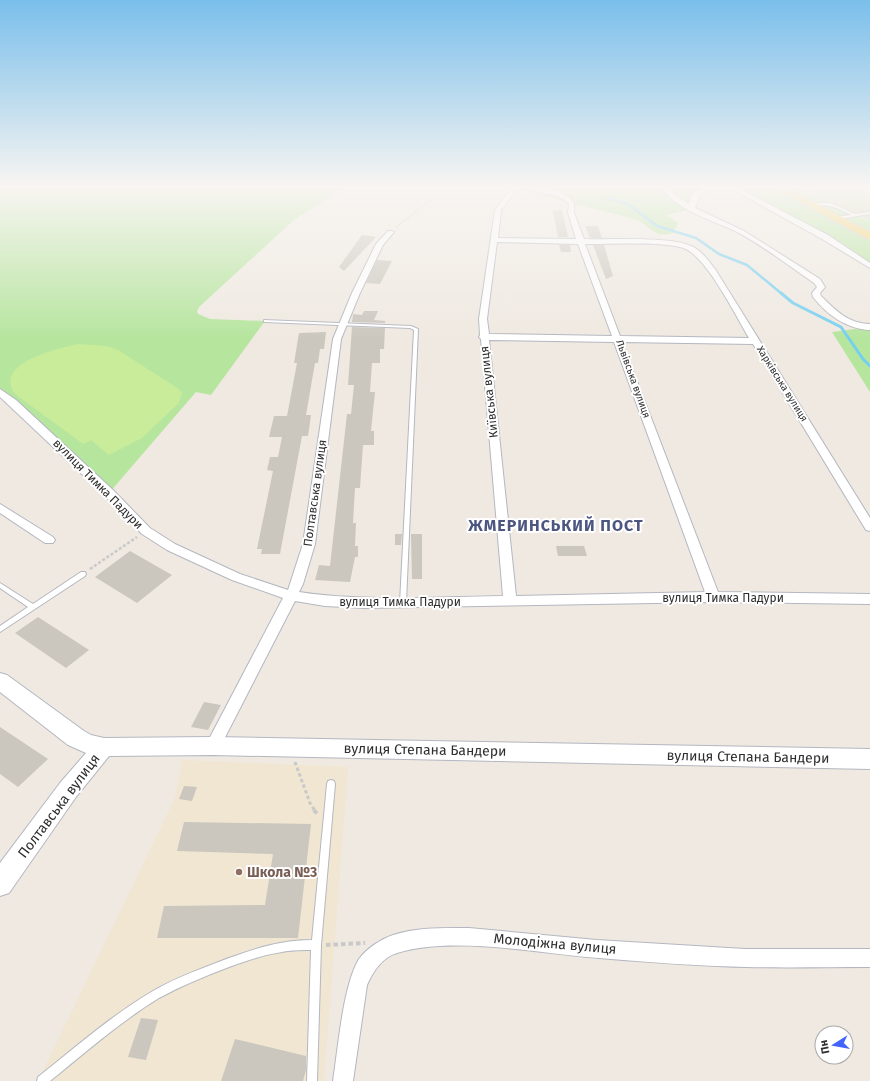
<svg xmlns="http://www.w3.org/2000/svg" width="870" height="1081" viewBox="0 0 870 1081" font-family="'Fira Sans',sans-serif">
  <rect width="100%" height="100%" fill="#efe9e1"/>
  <path fill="#f0e6d1" d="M182,760l166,7 -24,314h-286l137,-283z"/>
  <g fill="#b6e59e">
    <path d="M0,188h344l-49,31 -96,88 -2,4 1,3 12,5 55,2 -54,74 -15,-3 -87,101 -109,-101z"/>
    <path d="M512,188h202l-14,3 -8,18 -26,6 12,8 -5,10c-14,4 -19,-1 -29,-9 -4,-3 -12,-5 -17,-7z"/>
    <path d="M733,188h69l68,34v44z"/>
    <path d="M870,327v65l-38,-60z"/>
  </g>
  <path fill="#c8d9b8" d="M805,188h65v33z"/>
  <path fill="#c9ec9a" d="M79,344l28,2 11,4 61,39 3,4 -3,10 -37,35 -33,17 -18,-15 -8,4 -68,-50c-1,-2 -4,-5 -4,-8 -7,-26 52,-39 68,-42z"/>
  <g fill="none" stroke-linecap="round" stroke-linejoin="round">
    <path stroke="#75cff0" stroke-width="2.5" d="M607,198l21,6 29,22 39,12 23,16 28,11 35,29"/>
    <path stroke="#75cff0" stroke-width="3" d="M781,293l12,10 48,24 22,32 7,7"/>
  </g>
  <g fill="#cbc7bf">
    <path d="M562,209l6,28h-10l-5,-26z"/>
    <path d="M585,226h13l4,12h-12z"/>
    <path d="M362,235l14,2 -32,34 -5,-4z"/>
    <path d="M559,245h11l1,7h-10z"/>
    <path d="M593,245h11l9,31 -7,3z"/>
    <path d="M377,260l15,1 -12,23 -14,-1z"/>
    <path d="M364,311h14l-4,9 11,1v2l-33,-1 1,-8 9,1z"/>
    <path d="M352,327l33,1 -1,21h-4v14h-8l-2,29h5l-4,39h3v14h-11l-3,43h-5l-2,35h3l-1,23h3v11h-3l-5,25 -35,-2 4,-15 11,1 17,-152h4l3,-29h-6z"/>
    <path d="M326,332l-2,17h-4l-2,14h-3l-9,52h5l-3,21h-6l-22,118h-19l1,-5h-5l16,-78 -6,-1 3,-13h8l4,-20h-13l5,-21h13l10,-53h-3l5,-30z"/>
    <path d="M395,534h7l-1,11h-6z"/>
    <path d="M411,534h11v45h-10z"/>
    <path d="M556,546h28l3,10h-29z"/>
    <path d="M130,551l42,24 -35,28 -42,-26z"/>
    <path d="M38,617l51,33 -23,18 -51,-35z"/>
    <path d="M204,702l17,3 -13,25 -17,-3z"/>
    <path d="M0,727l48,32 -30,28 -18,-13z"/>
    <path d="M184,786l13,1 -5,14 -13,-2z"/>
    <path d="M184,822l127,2 -13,114h-141l7,-32 101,-1 8,-51 -96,-3z"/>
    <path d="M141,1018l17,2 -12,40 -18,-3z"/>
    <path d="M235,1039l71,17v14l-3,11h-82z"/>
  </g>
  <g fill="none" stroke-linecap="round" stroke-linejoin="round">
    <defs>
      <g id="lane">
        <path d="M861,188h4l5,3v2z"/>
        <path d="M818,203h11l6,2 20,9 15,-2v2l-32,5 -2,-1 1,-1 14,-2c-13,-7 -24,-12 -39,-9l-2,-1z"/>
        <path d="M264,320l147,6 7,3 -12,274 -1,2h-4l-1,-2 14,-273 -4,-2 -145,-6h-1z"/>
        <path d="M81,572h4l1,2 -1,2 -85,56v-6l28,-19 -28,-19v-5l33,21z"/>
        <path d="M331,780l3,1 1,3 -14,161 -4,136h-10l4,-131c-30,-1 -54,7 -82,17 -24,9 -48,19 -70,31 -39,24 -73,54 -109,83h-13l1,-4c38,-30 74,-62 115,-86 24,-14 50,-23 76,-33 28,-10 52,-18 83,-18l15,-156 1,-3z"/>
      </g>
      <g id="street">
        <path d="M512,188h6l-17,22 -3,28 78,1 -8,-26 1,-9c-11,-13 -28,-8 -40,-16 16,0 34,1 45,15v10l10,26c25,1 85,-3 107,7 10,4 17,14 24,23l155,249v13l-4,-1 -113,-186 -131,-2 96,250 152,2v10l-157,-2 -349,6 -39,-2 -30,-5 -77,150 -5,2 -5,-2 -3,-5 3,-5 75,-143 -51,-18 -65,-30 -25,-16 -37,-38 -105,-99v-8l16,11 97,90 37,38 25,16 65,30 48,16 15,-46 30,-205 19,-46 24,-49 12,-13h4l2,1 -11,13 -23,48 -19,46 -26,205 -12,40 -4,8c67,10 136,5 204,4l-22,-257 -2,-2 1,-2 -1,-16 16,-109zM497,242l81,2 34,92 -123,-2 -2,-15zM585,244c22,0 84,-3 101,5 22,11 50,67 63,89l-129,-2zM489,340l125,2 91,250 -189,4z"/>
        <path d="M663,188h6l4,6 16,10c4,-16 14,-16 28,-16l-17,6 -5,14 49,23 76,48 5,8 -5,6 1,3c14,14 28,28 49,28v6c-23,-1 -43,-15 -57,-33l-1,-4 5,-6 -3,-4c-25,-17 -49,-36 -75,-50 -23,-12 -63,-22 -76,-45z"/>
        <path d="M730,188h8l90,47 42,28v5l-48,-29z"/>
        <path d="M0,504l53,33 2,3 -2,3h-8l-45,-30z"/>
        <path d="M469,928l128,12 148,9h125v18c-41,0 -83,1 -124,0 -49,-1 -98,-5 -147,-9 -58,-4 -147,-23 -202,-5 -14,4 -24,18 -30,32l-14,96h-20c5,-32 10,-96 26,-122 8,-11 22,-20 34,-24 25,-8 51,-7 76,-7z"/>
      </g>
      <path id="secondary" d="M0,673l7,2 77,56 7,4 13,3 109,-1 657,12v20l-657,-14 -104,1 -33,41 -67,96 -9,3v-33l60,-80 26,-30 -18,-8 -68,-53z"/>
      <path id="primary" d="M774,188h13l83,44v8z"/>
    </defs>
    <use href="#lane" stroke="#b4b7c1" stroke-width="2"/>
    <use href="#street" stroke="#b4b7c1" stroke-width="2"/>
    <use href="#secondary" stroke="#b4b7c1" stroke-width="2"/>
    <use href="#primary" stroke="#c9c9c9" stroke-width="2"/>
    <g stroke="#c9c9c9" stroke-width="1.5" stroke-dasharray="2 1" stroke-linecap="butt">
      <path d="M0,199l24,-11"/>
      <path d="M396,227l51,-39"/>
    </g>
    <path stroke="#c9c9c9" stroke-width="2.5" stroke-dasharray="3 2" stroke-linecap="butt" d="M90,569l47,-32"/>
    <path stroke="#c9c9c9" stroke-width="3" stroke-dasharray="3.5 2.5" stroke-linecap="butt" d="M295,762l15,41 5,8"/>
    <g stroke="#c9c9c9" stroke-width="4" stroke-dasharray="4.5 3" stroke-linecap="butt">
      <path d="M314,810l4,5"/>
      <path d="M326,945l39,-2"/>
    </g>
    <use href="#lane" fill="#fff" fill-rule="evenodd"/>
    <use href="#street" fill="#fff" fill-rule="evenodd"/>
    <use href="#secondary" fill="#fff" fill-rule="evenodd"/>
    <use href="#primary" fill="#f2d163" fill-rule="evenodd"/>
  </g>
  <linearGradient id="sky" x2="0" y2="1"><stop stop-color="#7abfeb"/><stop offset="0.55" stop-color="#f8f5f2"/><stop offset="1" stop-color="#f8f5f2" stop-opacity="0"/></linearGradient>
  <rect width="870" height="339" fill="url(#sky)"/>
  <circle fill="#8d6e63" stroke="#fff" stroke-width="1.5" cx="239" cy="872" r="4"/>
  <g text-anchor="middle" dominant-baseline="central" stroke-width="4" stroke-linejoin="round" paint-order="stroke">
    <g font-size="10" fill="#2e2e2e" stroke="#fff">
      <text transform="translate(633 379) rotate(70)">Львівська вулиця</text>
      <text transform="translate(782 384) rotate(58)">Харківська вулиця</text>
    </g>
    <g font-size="12" fill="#2e2e2e" stroke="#fff">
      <text transform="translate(489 392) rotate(-96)">Київська вулиця</text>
      <text transform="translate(98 484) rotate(45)">вулиця Тимка Падури</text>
      <text transform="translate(315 493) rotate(-82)">Полтавська вулиця</text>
      <text x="723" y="598">вулиця Тимка Падури</text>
      <text x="400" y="602">вулиця Тимка Падури</text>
    </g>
    <g font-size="14" fill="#2e2e2e" stroke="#fff">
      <text transform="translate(425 750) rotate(1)">вулиця Степана Бандери</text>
      <text transform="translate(748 757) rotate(1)">вулиця Степана Бандери</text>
      <text transform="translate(59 806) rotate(-53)">Полтавська вулиця</text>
      <text transform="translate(555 944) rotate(5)">Молодіжна вулиця</text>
    </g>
    <g font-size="14" font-weight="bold" fill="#785e54" stroke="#fff" text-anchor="start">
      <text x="247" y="872">Школа №3</text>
    </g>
    <g font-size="16" font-weight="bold" letter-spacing="1" fill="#4d5680" stroke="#fff">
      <text x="556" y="525">ЖМЕРИНСЬКИЙ ПОСТ</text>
    </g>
  </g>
  <g transform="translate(834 1045) rotate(259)"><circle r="19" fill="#ffffff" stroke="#ababab"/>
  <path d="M0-3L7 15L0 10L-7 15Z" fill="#4264fb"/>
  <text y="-6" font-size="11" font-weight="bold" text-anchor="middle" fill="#2e2e2e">Пн</text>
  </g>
</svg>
